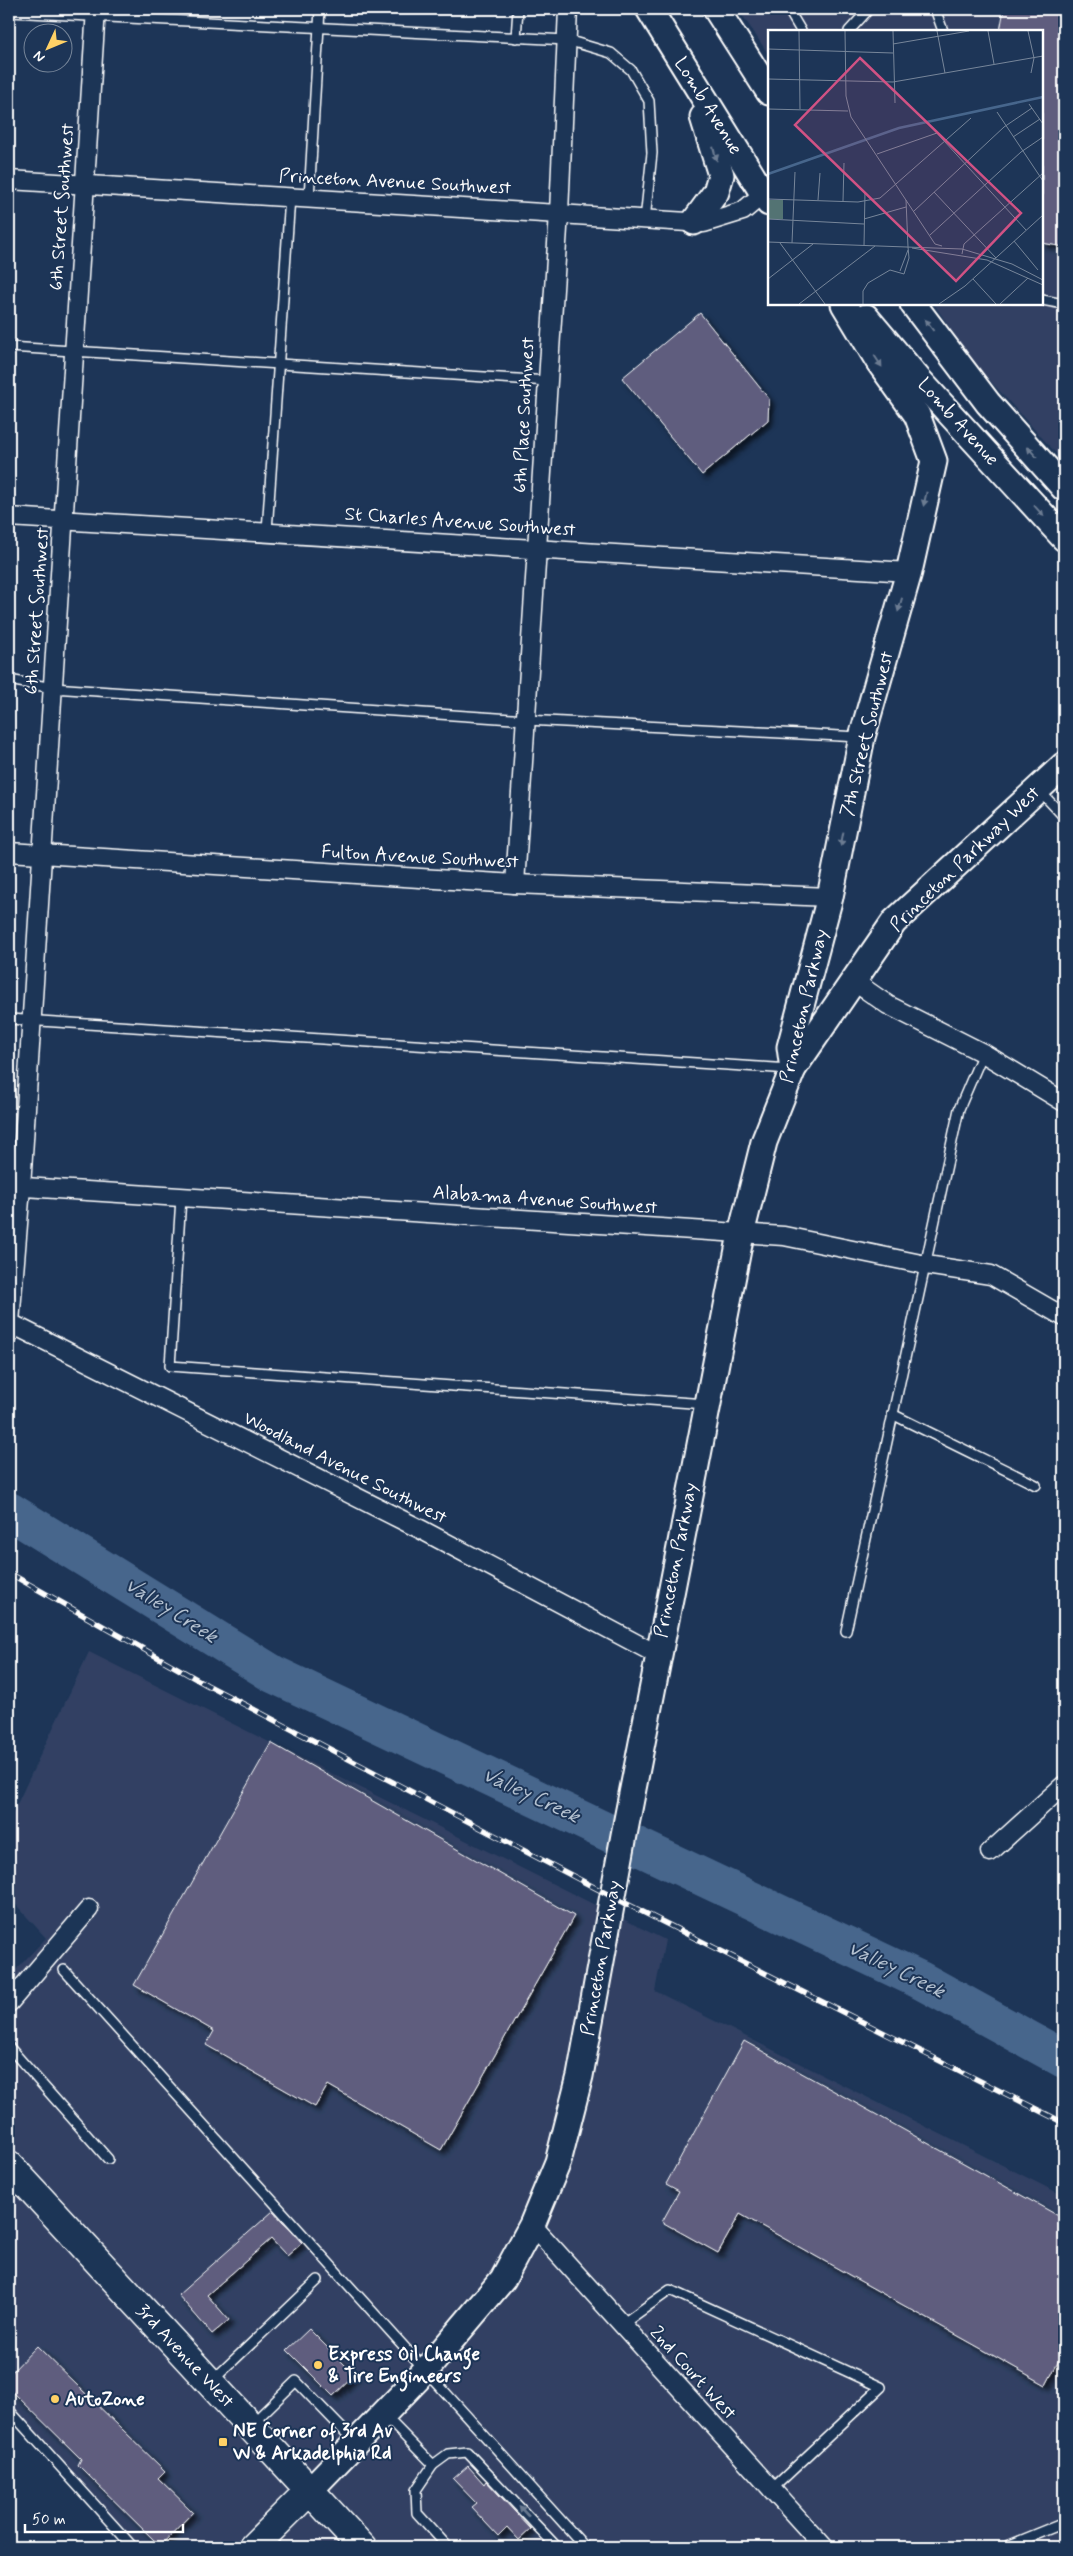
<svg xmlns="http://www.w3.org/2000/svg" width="1073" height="2556" viewBox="0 0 1073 2556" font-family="Mynerve,sans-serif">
  <defs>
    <filter id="shadow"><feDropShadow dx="4.5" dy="4.5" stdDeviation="2.5" flood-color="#0009"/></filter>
  </defs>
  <rect width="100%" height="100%" fill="#1d3557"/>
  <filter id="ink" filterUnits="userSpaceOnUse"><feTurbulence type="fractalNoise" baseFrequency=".02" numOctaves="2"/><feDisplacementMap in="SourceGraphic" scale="10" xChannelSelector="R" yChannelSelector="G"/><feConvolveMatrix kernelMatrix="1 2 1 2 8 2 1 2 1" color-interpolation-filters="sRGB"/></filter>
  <g filter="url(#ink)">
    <g fill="#304163">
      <path d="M738,9h326v453l-92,-101 -38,-57h108v-273h-273v24z"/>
      <path d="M89,1652l576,288 -10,51 409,205v351h-929l-126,-136v-434l37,-39 -37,-41v-76z"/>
    </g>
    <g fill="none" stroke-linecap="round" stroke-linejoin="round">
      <path stroke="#47668c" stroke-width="38" d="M9,1511l264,163 647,306 144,79"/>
    </g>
    <g fill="#5e5d7e" stroke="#fff" filter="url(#shadow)">
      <path d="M1004,9h60v238l-22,-4v-212h-42z"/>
      <path d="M700,313l69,86 -1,21 -66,55 -80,-97z"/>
      <path d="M271,1743l303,173 -133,234 -113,-65 -13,22 -109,-62 8,-14 -80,-46z"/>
      <path d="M744,2041l320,178v132l-18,34 -306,-171 -22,39 -56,-31 17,-31 -13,-7z"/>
      <path d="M273,2211l29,32 -15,13 -16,-17 -64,56 22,25 -17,14 -34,-39z"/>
      <path d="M309,2329l46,46 -22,21 -46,-46z"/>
      <path d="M37,2346l128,125 -7,7 35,34 -33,34 -82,-81 3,-6 -72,-71v-13z"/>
      <path d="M468,2466l16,18 2,-3 45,48 -12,11 -12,-13 -9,9 -27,-29 5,-4 -23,-24z"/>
    </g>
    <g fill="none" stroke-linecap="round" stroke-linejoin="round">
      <defs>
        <g id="service">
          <path d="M788,9l13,22"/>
          <path d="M935,9l8,22"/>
          <path d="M9,12l558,28 44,13 20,17 18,31 3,52 -7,67"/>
          <path d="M849,31l20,-22"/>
          <path d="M516,38l2,-29"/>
          <path d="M309,198l11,-189"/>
          <path d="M1042,300l22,4"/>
          <path d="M9,347l539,34"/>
          <path d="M267,531l23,-334"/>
          <path d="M9,680l44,8 473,32 334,17"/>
          <path d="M1039,790l25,27"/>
          <path d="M9,1019l781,50"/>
          <path d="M181,1198l-11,168 536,38"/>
          <path d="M892,1414l144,71"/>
          <path d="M846,1631l113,-522 24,-56"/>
          <path d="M64,1970l521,577"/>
          <path d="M9,2047l99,112"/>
          <path d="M621,2325l49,-35 211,97 -110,103"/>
          <path d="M212,2381l106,-101"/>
          <path d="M9,2410l124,137"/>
          <path d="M385,2416l48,49 -17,25 1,23 31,34"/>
          <path d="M252,2424l44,-43 59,61"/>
          <path d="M433,2465l15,-11 19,-2 90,95"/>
          <path d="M1005,2547l59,-24"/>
        </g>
        <g id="minor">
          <path d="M9,180l695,43 39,-12 26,-22"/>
          <path d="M9,517l900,55"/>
          <path d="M9,852l506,32 315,13"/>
          <path d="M515,884l44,-671 9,-204"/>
          <path d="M852,980l36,25 95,48 81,49"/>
          <path d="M9,1186l775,50 142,29 65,10 73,42"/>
          <path d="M10,1323l412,207 236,125"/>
          <path d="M9,1335l12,-148 75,-1178"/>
          <path d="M990,1852l74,-67"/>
          <path d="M9,2003l80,-94"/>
          <path d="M532,2225l292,322"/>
        </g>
        <g id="secondary">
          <path d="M649,9l120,194"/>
          <path d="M716,9l53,83"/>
          <path d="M694,222l22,-30 5,-17 -18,-58"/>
          <path d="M913,304l75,99 76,85"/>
          <path d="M866,317l54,64 144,157"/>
          <path d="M793,1069l101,-147 170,-157"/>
          <path d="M310,2490l116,-120 77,-91 29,-54 26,-63 22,-86 44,-241 117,-601 23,-92 29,-73 -3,-22 40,-150 32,-160 47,-165 25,-111 -17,-46 -38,-53 -35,-58"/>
        </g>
        <g id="primary">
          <path d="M9,2165l353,382"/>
          <path d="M253,2547l57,-57"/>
        </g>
      </defs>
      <use href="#service" stroke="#fff" stroke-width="12"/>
      <use href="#minor" stroke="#fff" stroke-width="21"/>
      <use href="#secondary" stroke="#fff" stroke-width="29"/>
      <use href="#primary" stroke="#fff" stroke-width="31"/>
      <use href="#service" stroke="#1d3557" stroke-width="9"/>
      <use href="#minor" stroke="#1d3557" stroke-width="18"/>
      <use href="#secondary" stroke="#1d3557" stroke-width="25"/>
      <use href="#primary" stroke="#1d3557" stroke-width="28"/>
      <defs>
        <path id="rail" d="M9,1573l198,112 406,212 451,226"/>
      </defs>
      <use href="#rail" stroke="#fff" stroke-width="5.5"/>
      <use href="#rail" stroke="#1d3557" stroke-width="4" stroke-dasharray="11" stroke-linecap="butt"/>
    </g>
    <defs><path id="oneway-solid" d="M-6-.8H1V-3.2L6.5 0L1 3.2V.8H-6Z" transform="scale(1.25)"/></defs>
    <g fill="#6c7c92">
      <use href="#oneway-solid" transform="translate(715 154) rotate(75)"/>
      <use href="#oneway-solid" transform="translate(929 325) rotate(-127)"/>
      <use href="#oneway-solid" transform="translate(878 361) rotate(57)"/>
      <use href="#oneway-solid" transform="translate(1032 452) rotate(-132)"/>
      <use href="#oneway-solid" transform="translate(925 499) rotate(103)"/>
      <use href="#oneway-solid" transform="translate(1039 511) rotate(48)"/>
      <use href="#oneway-solid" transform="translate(900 605) rotate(106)"/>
      <use href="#oneway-solid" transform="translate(842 839) rotate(101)"/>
      <use href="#oneway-solid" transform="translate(524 2511) rotate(-133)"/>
    </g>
  </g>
  <g fill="#ffd166" stroke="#1d3557" stroke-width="2">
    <circle cx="318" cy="2365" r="5"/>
    <circle cx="55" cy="2399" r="5"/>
    <rect x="218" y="2437" width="10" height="10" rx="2.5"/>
  </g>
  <g text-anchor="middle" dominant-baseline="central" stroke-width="4" stroke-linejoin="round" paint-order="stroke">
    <g font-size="19" fill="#fff" stroke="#1d3557">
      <text transform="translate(708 106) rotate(58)">Lomb Avenue</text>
      <text transform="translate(395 182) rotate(3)">Princeton Avenue Southwest</text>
      <text transform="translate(62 207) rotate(-86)">6th Street Southwest</text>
      <text transform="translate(524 415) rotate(-87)">6th Place Southwest</text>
      <text transform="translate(958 422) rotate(48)">Lomb Avenue</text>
      <text transform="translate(460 522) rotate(4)">St Charles Avenue Southwest</text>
      <text transform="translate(37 611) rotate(-86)">6th Street Southwest</text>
      <text transform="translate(867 734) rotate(-76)">7th Street Southwest</text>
      <text transform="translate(420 857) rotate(3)">Fulton Avenue Southwest</text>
      <text transform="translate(965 859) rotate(-44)">Princeton Parkway West</text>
      <text transform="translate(804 1006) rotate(-77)">Princeton Parkway</text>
      <text transform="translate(545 1200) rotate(4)">Alabama Avenue Southwest</text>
      <text transform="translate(345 1468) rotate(27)">Woodland Avenue Southwest</text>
      <text transform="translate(676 1560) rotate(-79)">Princeton Parkway</text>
      <text transform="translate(601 1958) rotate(-80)">Princeton Parkway</text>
      <text transform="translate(185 2356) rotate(47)">3rd Avenue West</text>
      <text transform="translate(693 2373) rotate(48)">2nd Court West</text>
    </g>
    <g font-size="19" font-weight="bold" fill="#fff" stroke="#1d3557" text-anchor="start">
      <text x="328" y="2354">Express Oil Change<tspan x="328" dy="22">&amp; Tire Engineers</tspan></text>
      <text x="65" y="2399">AutoZone</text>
      <text x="233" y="2431">NE Corner of 3rd Av<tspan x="233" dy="22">W &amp; Arkadelphia Rd</tspan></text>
    </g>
    <g font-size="20" font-style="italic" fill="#b5c2d1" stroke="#1d3557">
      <text transform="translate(171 1611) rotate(32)">Valley Creek</text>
      <text transform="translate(531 1796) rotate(25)">Valley Creek</text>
      <text transform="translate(896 1970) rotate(26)">Valley Creek</text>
    </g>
  </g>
  <g transform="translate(768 30)">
    <rect width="275" height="275" fill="#1d3557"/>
    <path d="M0,170h15v19h-15z" fill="#537373"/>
    <path fill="none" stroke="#47668c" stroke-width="2.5" d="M0,144l131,-46 144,-31"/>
    <path fill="none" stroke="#77869a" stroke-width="1" d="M31,1l1,78M77,1l1,65 5,21 84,127 7,2M125,1l2,72M169,1l8,42M220,1l6,33M260,1l6,27 -3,15M125,14l76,-13M0,19l125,4M0,49l125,3 150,-26M261,74l14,20M0,79l80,2M229,82l46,69M165,99l93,101M245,107l27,-18M109,124l60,-21M166,162l62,66M0,169l90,3 22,-4 91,-80M50,170l2,-27M138,170l2,47M75,171l1,-38M146,181l90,-84 28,-19M0,189l96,5M96,189l42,-12M162,205l91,-83 22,-15M246,211l24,29M0,212l194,7 50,15 31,16M12,213l45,61M24,213l3,-71M96,216l1,-54M144,218l75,12 56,25M194,224l2,-10 79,-71M132,241l8,-21M0,249l45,-35M205,249l23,25M31,274l76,-58M95,274v-13l5,-8 22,-13 14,4 5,-16 -1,-11M171,274l26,-18 78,-71M232,274l28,-26"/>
    <path fill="#d15284" fill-opacity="0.15" stroke="#d15284" stroke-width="2.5" d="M92,28l161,155 -65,68 -161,-156z"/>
    <rect width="275" height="275" fill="none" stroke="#fff" stroke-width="2.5"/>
  </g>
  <rect width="1073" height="2556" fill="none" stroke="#1d3557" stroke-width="30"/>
  <rect x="15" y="15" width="1043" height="2526" fill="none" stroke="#fff" stroke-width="2" filter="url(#ink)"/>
  <g transform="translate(48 48) rotate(226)"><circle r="24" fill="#1d3557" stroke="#77869a"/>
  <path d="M0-4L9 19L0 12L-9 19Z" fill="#ffd166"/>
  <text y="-8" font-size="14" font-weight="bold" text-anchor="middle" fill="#ffffff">N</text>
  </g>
  <path d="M25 2524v8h158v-8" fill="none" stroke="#ffffff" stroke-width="2.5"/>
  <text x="32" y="2524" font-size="15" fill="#ffffff" stroke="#1d3557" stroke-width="4" paint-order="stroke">50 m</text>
</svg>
